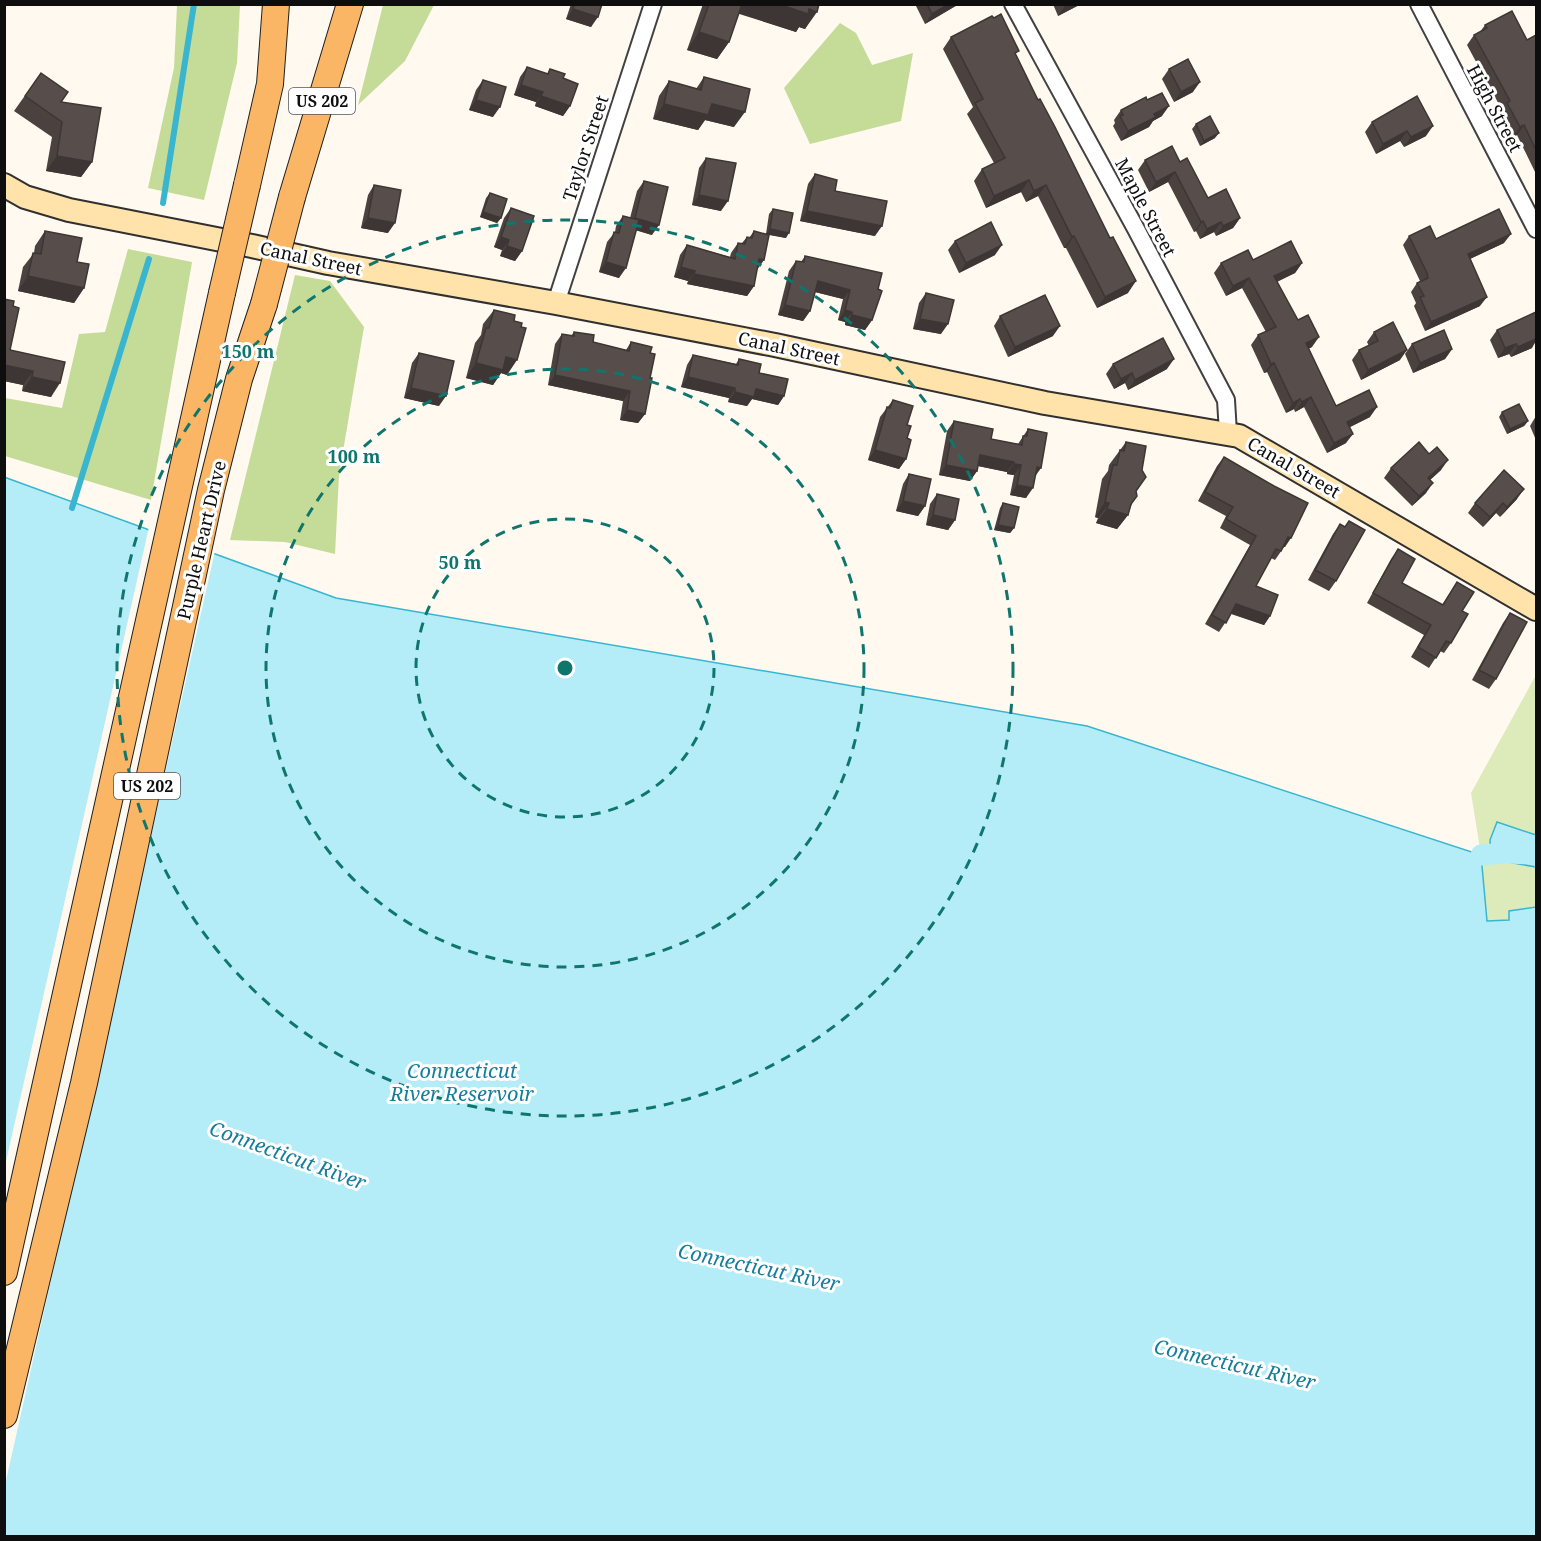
<svg xmlns="http://www.w3.org/2000/svg" width="1541" height="1541" viewBox="0 0 1541 1541" font-family="'Noto Serif',serif">
  <rect width="100%" height="100%" fill="#fff9f0"/>
  <path fill="#ddeab9" d="M1536,675v232l-27,4 1,9 -23,2 -6,-67 -10,-62z"/>
  <g fill="#c5db98">
    <path d="M177,5h63l-3,58 -33,137 -56,-12 26,-120z"/>
    <path d="M383,5h51l-29,56 -47,44z"/>
    <path d="M840,23l16,10 16,32 41,-12 -12,68 -91,23 -26,-56z"/>
    <path d="M128,249l64,13 -41,238 -146,-44v-58l57,10 17,-74 26,-2z"/>
    <path d="M295,275l35,6 34,46 -25,148 -4,79 -50,-12 -55,-2z"/>
  </g>
  <g fill="#b4edf7" stroke="#39b5d0" stroke-width="1.5">
    <path d="M4,477l332,121 751,128 394,129 6,66 22,-1v-9l27,-4v629h-1531z"/>
    <path d="M1497,822l39,13v32l-45,-8 -1,-19z"/>
  </g>
  <path fill="#fff9f0" d="M149,527l66,24 -210,934v-319z"/>
  <g fill="none" stroke-linecap="round" stroke-linejoin="round">
    <g stroke="#39b5d0" stroke-width="6">
      <path d="M163,203l31,-199"/>
      <path d="M72,508l77,-249"/>
    </g>
    <path stroke="#b4edf7" stroke-width="21" d="M1481,855l25,-2 30,1"/>
    <defs>
      <g id="street">
        <path d="M1013,4l123,225 90,171 2,33"/>
        <path d="M1419,4l117,225"/>
        <path d="M556,303l97,-299"/>
      </g>
      <path id="secondary" d="M4,185l21,12 44,13 183,36 76,17 228,40 219,42 270,58 194,33 297,173"/>
      <g id="primary">
        <path d="M247,185l23,-101 6,-80"/>
        <path d="M292,197l58,-193"/>
        <path d="M4,1272l218,-979"/>
        <path d="M4,1415l80,-332 127,-593 28,-111 25,-75"/>
      </g>
    </defs>
    <use href="#street" stroke="#414141" stroke-width="20"/>
    <use href="#secondary" stroke="#303030" stroke-width="26"/>
    <use href="#primary" stroke="#1f1f1f" stroke-width="28"/>
    <use href="#street" stroke="#fff" stroke-width="16"/>
    <use href="#secondary" stroke="#ffe3ab" stroke-width="22"/>
    <use href="#primary" stroke="#fab565" stroke-width="26"/>
    <defs>
      <g id="primary-bridge">
        <path d="M222,293l25,-108"/>
        <path d="M264,304l28,-107"/>
      </g>
    </defs>
    <use href="#primary-bridge" stroke="#1f1f1f" stroke-width="28" stroke-linecap="butt"/>
    <use href="#primary-bridge" stroke="#fab565" stroke-width="26"/>
  </g>
  <g fill="#4b4240">
    <path d="M571,4h31l-11,23 -25,-8z"/>
    <path d="M703,4h116l-14,25 -6,-2 -3,5 -57,-19 -10,29 -12,17 -30,-9z"/>
    <path d="M915,4h44l-34,20z"/>
    <path d="M1053,4h28l-23,12z"/>
    <path d="M1485,25l42,15 9,-5v139l-19,-39 -4,2 -13,-24 2,-3 -35,-65 7,-10 6,-3z"/>
    <path d="M951,37l65,18 112,238 -31,15 -31,-60h-2l-26,-52 -12,6 -5,-10 -35,16 -12,-27 8,-12 12,-6 -27,-49 6,-7 -30,-58z"/>
    <path d="M527,67l20,7 3,-5 13,9 7,28 -7,10 -28,-10 1,-4 -22,-7 6,-18z"/>
    <path d="M1169,69l24,23 -19,10 -12,-23z"/>
    <path d="M41,73l20,29 31,60 -11,15 -35,-6 6,-34 -38,-26z"/>
    <path d="M704,77l30,50 -29,-7 -7,10 -45,-11 6,-23 10,-15 27,8z"/>
    <path d="M483,80l10,37 -24,-7 7,-20z"/>
    <path d="M1147,100l15,16 -9,5 -4,6 -28,14 -8,-15 2,-3 -1,-3 7,-10z"/>
    <path d="M1372,122l54,14 -22,11 -4,-6 -24,13 -11,-22z"/>
    <path d="M1196,124l19,14 -15,8 -8,-17z"/>
    <path d="M706,158l15,53 -29,-6 7,-37z"/>
    <path d="M1145,160l35,2 28,36 32,20 -7,10 -17,8 -2,-4 -14,7 -4,-8 -2,1 -26,-50 -19,10 -11,-22z"/>
    <path d="M815,174l20,17 40,45 -75,-15 8,-37z"/>
    <path d="M644,181l8,54 -16,-5 -17,48 -20,-6 8,-30 8,-10 1,-6 7,-10 7,2 7,-27z"/>
    <path d="M374,185l14,48 -27,-5 7,-33z"/>
    <path d="M490,193l11,25 -4,5 -17,-6 6,-19z"/>
    <path d="M511,208l11,43 -7,10 -15,-5 2,-6 -8,-3 10,-29z"/>
    <path d="M773,209l13,29 -17,-3 -12,34 -3,17 -7,10 -60,-12 1,-3 -14,-4 6,-22 7,-10 43,12 1,-4 7,-10h4l5,-6 2,1 5,-7 12,3 3,-20z"/>
    <path d="M45,231l32,31 7,26 -10,15 -56,-12 5,-24 11,-14 1,-7z"/>
    <path d="M1409,236l95,7 -34,16 10,47 -55,25 -11,-25 2,-3 -5,-11 6,-9 3,-2 -17,-36z"/>
    <path d="M955,241l40,14 -36,18 -11,-23z"/>
    <path d="M805,256l73,33 -6,31 -7,10 -20,-5v-3l-7,-2 5,-21 -28,-7 -5,19 -7,10 -25,-6 11,-44 7,-10 5,1z"/>
    <path d="M1253,260l49,3 -7,10 -18,9 35,65 -4,2 28,57 34,11 -20,10 -4,16 -19,10 -23,-46 -9,5 -1,-3 -8,4 -19,-41 -3,1 -13,-28 7,-10 8,-3 -24,-44 -16,8 -12,-23 7,-10z"/>
    <path d="M926,293l15,41 -28,-5 6,-26z"/>
    <path d="M4,299l9,7 -3,44 55,12 -14,35 -29,-6 1,-6 -19,-4z"/>
    <path d="M494,310l20,11 -7,54 -6,-2 -8,12 -27,-7 9,-35 6,-8 2,-11z"/>
    <path d="M1000,316l53,20 -45,21 -14,-31z"/>
    <path d="M1497,330l35,18 -21,9 -2,-3 -11,4 -8,-18z"/>
    <path d="M574,332l19,10 33,8 5,-8 19,11v25l-5,36 -7,9 -18,-3 3,-19 -75,-16 7,-41 7,-10 9,2z"/>
    <path d="M1374,332l26,28 -39,20 -9,-20 7,-10 10,-4 -2,-4z"/>
    <path d="M1412,344l40,5 -7,10 -32,14 -8,-19z"/>
    <path d="M419,353l20,53 -35,-8 8,-35z"/>
    <path d="M693,355l43,9 3,-5 20,14 25,23 -6,9 -26,-6 -5,7 -19,-4 1,-4 -48,-11 6,-22z"/>
    <path d="M1113,364l54,5 -39,21 -3,-7 -11,6 -8,-15z"/>
    <path d="M893,400l14,25 -1,34 -7,10 -31,-9 12,-43z"/>
    <path d="M1502,412l26,9 -4,5 -17,8 -8,-17z"/>
    <path d="M1536,416v24l-6,-14z"/>
    <path d="M954,421l37,18 27,5 10,-15 7,48 -9,21 -16,-3 4,-20 -7,-1v-2l-29,-6 -1,5 -7,10 -31,-6 8,-44z"/>
    <path d="M1126,442l10,50 -8,23 -11,14 -21,-6 2,-5 -3,-1 7,-38 6,-8 1,-6z"/>
    <path d="M1224,457l61,90h-1l-9,13 -4,-2 -15,28 14,30 -6,9 -33,-11 -12,18 -14,-8 45,-79 -30,-17 6,-12 -28,-15 19,-35z"/>
    <path d="M1391,468l50,2 -11,10 -4,13 -14,13 -28,-28z"/>
    <path d="M909,474l16,32 -7,10 -22,-5 7,-27z"/>
    <path d="M937,494l18,26 -7,10 -22,-5 4,-21z"/>
    <path d="M1517,499l-17,18 -4,-4 -13,14 -15,-14 7,-10z"/>
    <path d="M1003,503l11,25 -4,5 -16,-3 6,-22z"/>
    <path d="M1349,521l-13,60 -7,10 -21,-11 25,-46 7,-10 5,3z"/>
    <path d="M1398,549l4,34 40,22 15,-23 5,29 -11,32 -7,10 -4,-2 -11,17 -18,-11 13,-22 -57,-32 24,-44z"/>
    <path d="M1510,613l-14,66 -7,10 -17,-9 31,-57z"/>
  </g>
  <g fill="#3d3634">
    <path d="M738,4h40l31,5 8,3 -12,17 -6,-2 -3,5 -63,-20z"/>
    <path d="M949,4h10l-34,20 7,-10z"/>
    <path d="M1069,4h12l-23,12 7,-10z"/>
    <path d="M573,9l25,8 -7,10 -25,-8z"/>
    <path d="M699,32l30,10 -12,17 -30,-9z"/>
    <path d="M1200,82l-7,10 -19,10 7,-10z"/>
    <path d="M521,85l22,7 -7,10 -22,-7z"/>
    <path d="M541,96l29,10 -7,10 -28,-10z"/>
    <path d="M476,100l24,7 -7,10 -24,-7z"/>
    <path d="M664,104h48l33,8 -11,15 -29,-7 -7,10 -45,-11z"/>
    <path d="M1169,106l-7,10 -9,5 -4,6 -28,14 7,-10 26,-17z"/>
    <path d="M1524,125l-7,10 -4,2 7,-10z"/>
    <path d="M1433,126l-7,10 -22,11 7,-10z"/>
    <path d="M1407,131l-7,10 -24,13 7,-10z"/>
    <path d="M1219,133l-4,5 -15,8 4,-5z"/>
    <path d="M57,156l35,6 -11,15 -35,-6z"/>
    <path d="M1175,172l-7,10 -19,10 7,-10z"/>
    <path d="M1029,180l-8,12 -35,16 8,-12z"/>
    <path d="M1046,185l-8,11 -12,6 8,-11z"/>
    <path d="M699,195l29,6 -7,10 -29,-6z"/>
    <path d="M807,211l75,15 -7,10 -75,-15z"/>
    <path d="M483,212l18,6 -4,5 -17,-6z"/>
    <path d="M368,218l27,5 -7,10 -27,-5z"/>
    <path d="M635,218l24,7 -7,10 -24,-7z"/>
    <path d="M1240,218l-7,10 -17,8 7,-10z"/>
    <path d="M1203,221l-7,10 -2,1 7,-10z"/>
    <path d="M1221,222l-7,10 -14,7 7,-10z"/>
    <path d="M770,229l19,4 -3,5 -20,-4z"/>
    <path d="M1511,234l-7,9 -43,20 7,-9z"/>
    <path d="M1074,236l-8,12h-2l8,-11z"/>
    <path d="M501,237l8,3 -7,10 -8,-3z"/>
    <path d="M1002,245l-7,10 -36,18 7,-10z"/>
    <path d="M507,246l15,5 -7,10 -15,-5z"/>
    <path d="M759,259l5,1 -7,10z"/>
    <path d="M606,262l20,6 -7,10 -20,-6z"/>
    <path d="M1302,263l-7,10 -28,13 7,-10z"/>
    <path d="M681,267l14,4 -7,10 -14,-4z"/>
    <path d="M694,274l60,12 -7,10 -60,-12z"/>
    <path d="M28,276l56,12 -10,15 -56,-12z"/>
    <path d="M1249,278l-7,10 -16,8 7,-10z"/>
    <path d="M818,281l32,9 -7,9 -32,-8z"/>
    <path d="M1136,281l-8,12 -31,15 8,-11z"/>
    <path d="M1487,297l-7,9 -55,25 6,-9z"/>
    <path d="M785,305l25,6 -7,10 -25,-6z"/>
    <path d="M845,310l7,2 -7,10 -7,-2z"/>
    <path d="M852,315l20,5 -7,10 -20,-5z"/>
    <path d="M920,319l28,5 -7,10 -28,-5z"/>
    <path d="M1060,326l-7,10 -45,21 7,-10z"/>
    <path d="M1536,335v6l-4,7 -21,9 7,-10z"/>
    <path d="M1319,337l-7,10 -13,6 7,-10z"/>
    <path d="M1516,344l-7,10 -11,4 7,-10z"/>
    <path d="M1452,349l-7,10 -32,14 7,-10z"/>
    <path d="M1407,350l-7,10 -39,20 7,-10z"/>
    <path d="M506,357l11,3 -10,15 -6,-2 -8,12 -27,-7 10,-15z"/>
    <path d="M1174,359l-7,10 -39,21 7,-10z"/>
    <path d="M1274,363l-7,9 -3,1 7,-9z"/>
    <path d="M4,365l29,6 -10,14 -19,-4z"/>
    <path d="M1132,373l-7,10 -11,6 7,-10z"/>
    <path d="M555,375l75,16 -7,10 -75,-16z"/>
    <path d="M32,377l28,6 -9,14 -29,-6z"/>
    <path d="M688,377l47,11 -6,10 -48,-11z"/>
    <path d="M411,388l35,8 -7,10 -35,-8z"/>
    <path d="M756,389l28,7 -6,9 -26,-6 -5,7 -19,-4 7,-10z"/>
    <path d="M1311,397l-7,10 -9,5 7,-10z"/>
    <path d="M1300,399l-6,10 -8,4 7,-10z"/>
    <path d="M1377,407l-7,10 -30,15 7,-10z"/>
    <path d="M627,410l18,4 -7,9 -18,-3z"/>
    <path d="M1528,421l-4,5 -17,8 3,-5z"/>
    <path d="M1353,434l-7,9 -19,10 7,-10z"/>
    <path d="M875,450l31,9 -7,10 -31,-9z"/>
    <path d="M980,455l34,7 -7,10 -34,-7z"/>
    <path d="M1448,460l-7,10 -20,18 7,-10z"/>
    <path d="M1014,464l7,1 -7,10 -7,-1z"/>
    <path d="M946,465l31,6 -7,10 -31,-6z"/>
    <path d="M1037,467l4,1 -7,10z"/>
    <path d="M1433,483l-7,10 -14,13 7,-10z"/>
    <path d="M1017,485l16,3 -7,10 -16,-3z"/>
    <path d="M1524,489l-7,10 -17,18 7,-10z"/>
    <path d="M1137,496l-12,18 3,1 -11,14 -21,-6 11,-14 24,-5z"/>
    <path d="M903,501l22,5 -7,10 -22,-5z"/>
    <path d="M1105,502l4,1 -11,15 -3,-1z"/>
    <path d="M1503,503l-7,10 -13,14 7,-10z"/>
    <path d="M933,515l22,5 -7,10 -22,-5z"/>
    <path d="M998,525l16,3 -4,5 -16,-3z"/>
    <path d="M1288,537l3,1 -6,9 -3,-1z"/>
    <path d="M1236,604l34,12 -6,9 -34,-12z"/>
  </g>
  <g fill="#574d4b" stroke="#3d3634" stroke-width="1.5">
    <path d="M574,4h28l-4,13 -25,-8z"/>
    <path d="M709,4h33l-13,38 -30,-10z"/>
    <path d="M778,4h41l-2,8 -8,-3 -1,5z"/>
    <path d="M927,4h22l-17,10z"/>
    <path d="M1512,11l15,29 9,-5v115l-12,-25 -4,2 -13,-24 3,-2 -36,-66 13,-7 -2,-3z"/>
    <path d="M1001,14l18,37 -4,2 23,47 2,-1 15,28 55,111 3,-1 23,44 -31,16 -31,-61 -2,1 -26,-52 -12,6 -5,-11 -35,16 -12,-27 23,-11 -30,-55 8,-4 -32,-62 41,-21 2,2z"/>
    <path d="M1188,59l12,23 -19,10 -12,-23z"/>
    <path d="M527,67l21,7 2,-5 15,5 -2,4 15,6 -8,22 -29,-10 2,-4 -22,-7z"/>
    <path d="M41,73l27,19 -7,10 40,6 -9,54 -35,-6 5,-34 -37,-26z"/>
    <path d="M704,77l46,12 -5,23 -33,-8 -4,11 -44,-11 5,-23 32,9z"/>
    <path d="M483,80l23,7 -6,20 -24,-7z"/>
    <path d="M1162,93l7,13 -15,8 2,3 -28,14 -8,-15 3,-1 -2,-5 25,-13 1,3z"/>
    <path d="M1417,96l16,30 -22,11 -4,-6 -24,13 -11,-22z"/>
    <path d="M1210,116l9,17 -15,8 -8,-17z"/>
    <path d="M1172,146l8,16 7,-4 21,40 18,-9 14,29 -17,8 -2,-4 -14,7 -4,-8 -2,1 -26,-50 -19,10 -11,-22z"/>
    <path d="M706,158l30,5 -8,38 -29,-6z"/>
    <path d="M815,174l22,6 -2,11 52,10 -5,25 -75,-15z"/>
    <path d="M644,181l24,6 -9,38 -24,-7z"/>
    <path d="M374,185l27,5 -6,33 -27,-5z"/>
    <path d="M490,193l17,6 -6,19 -18,-6z"/>
    <path d="M511,208l23,8 -12,35 -15,-5 2,-6 -8,-3z"/>
    <path d="M773,209l20,4 -4,20 -19,-4z"/>
    <path d="M1499,209l12,25 -43,20 19,43 -56,25 -11,-25 4,-1 -7,-13 11,-5 -1,-5 -18,-37 21,-10 6,13z"/>
    <path d="M623,216l16,4 -13,48 -20,-6 8,-30 5,1z"/>
    <path d="M991,222l11,23 -36,18 -11,-22z"/>
    <path d="M45,231l37,7 -5,24 12,2 -5,24 -56,-12 5,-23 8,1z"/>
    <path d="M754,231l15,4 -5,25 -5,-1 -5,27 -60,-12 1,-3 -14,-4 6,-22 48,14 3,-16 7,1 2,-7 5,1z"/>
    <path d="M1291,241l11,22 -28,13 24,44 10,-5 11,22 -13,6 30,63 33,-16 8,17 -30,15 6,12 -19,9 -23,-46 -9,5 -2,-3 -7,4 -19,-40 -3,1 -13,-29 18,-8 -27,-49 -16,8 -12,-23 27,-13 5,10z"/>
    <path d="M805,256l77,17 -4,16 4,2 -10,29 -20,-5v-3l-7,-2 5,-20 -32,-9 -8,30 -25,-6 11,-44 8,1z"/>
    <path d="M926,293l28,7 -6,24 -28,-5z"/>
    <path d="M1045,295l15,31 -45,21 -15,-31z"/>
    <path d="M4,299l10,2 -1,5 6,2 -9,42 55,12 -5,21 -28,-6 1,-6 -29,-6z"/>
    <path d="M494,310l21,5 -1,6 8,2 -1,4 5,1 -9,32 -11,-3 -3,13 -27,-7 10,-35h3z"/>
    <path d="M1536,312v27l-18,8 -2,-3 -11,4 -8,-18z"/>
    <path d="M1393,322l14,28 -39,20 -9,-20 19,-9 -4,-9z"/>
    <path d="M1444,330l8,19 -32,14 -8,-19z"/>
    <path d="M574,332l20,3 -1,7 36,9 2,-9 21,5 -2,6 5,1 -5,24h2l-7,36 -18,-4 3,-19 -75,-16 7,-41 12,2z"/>
    <path d="M1163,338l11,21 -39,21 -3,-7 -11,6 -8,-15z"/>
    <path d="M419,353l35,8 -8,35 -35,-8z"/>
    <path d="M693,355l45,10 1,-6 22,5 -2,9 29,6 -4,17 -28,-7 -2,8 -19,-5v-4l-47,-11z"/>
    <path d="M893,400l20,6 -6,19 4,1 -4,12 4,2 -5,19 -31,-9 12,-43 3,1z"/>
    <path d="M1519,404l9,17 -18,8 -8,-17z"/>
    <path d="M954,421l39,8 -2,10 31,6 1,-9h4l1,-7 19,4 -6,35 -4,-1 -4,21 -16,-3 4,-20 -7,-1v-2l-34,-7 -3,16 -31,-6z"/>
    <path d="M1126,442l20,4 -4,24 4,7 -10,14 1,5 -6,8 -3,11 -21,-6 2,-6 -4,-1 8,-37h4l3,-15 4,1z"/>
    <path d="M1419,442l10,12 8,-7 11,13 -20,18 5,5 -14,13 -28,-28z"/>
    <path d="M1224,457l50,29 34,17 -17,35 -3,-1 -7,14 -5,-2 -20,37 22,9 -8,21 -34,-12 -10,19 -14,-8 44,-79 -30,-17 7,-12 -28,-15z"/>
    <path d="M1504,470l20,19 -17,18 -4,-4 -13,14 -15,-14z"/>
    <path d="M909,474l22,5 -6,27 -22,-5z"/>
    <path d="M937,494l22,5 -4,21 -22,-5z"/>
    <path d="M1003,503l16,4 -5,21 -16,-3z"/>
    <path d="M1349,521l16,9 -29,51 -21,-11 25,-46 5,3z"/>
    <path d="M1398,549l17,10 -13,24 41,22 14,-23 17,10 -12,19 6,3 -17,29 -5,-2 -10,17 -18,-11 13,-22 -58,-32z"/>
    <path d="M1510,613l17,9 -31,57 -17,-9z"/>
  </g>
  <g fill="none" stroke="#0f766e" stroke-width="3" stroke-dasharray="10 8">
    <circle cx="565" cy="668" r="149"/>
    <circle cx="565" cy="668" r="299"/>
    <circle cx="565" cy="668" r="448"/>
  </g>
  <g text-anchor="middle" dominant-baseline="central" stroke-width="6" stroke-linejoin="round" paint-order="stroke">
    <g fill="#fff" stroke="#565656" stroke-width="1.5">
      <rect x="289" y="88" width="66" height="26" rx="4.5"/>
      <rect x="114" y="773" width="66" height="26" rx="4.5"/>
    </g>
    <g font-size="16" font-weight="bold" fill="#0e0e0e">
      <text x="322" y="101">US 202</text>
      <text x="147" y="786">US 202</text>
    </g>
    <g font-size="18" fill="#0e0e0e" stroke="#fff">
      <text transform="translate(1495 108) rotate(62)">High Street</text>
      <text transform="translate(585 148) rotate(-72)">Taylor Street</text>
      <text transform="translate(1146 207) rotate(62)">Maple Street</text>
      <text transform="translate(311 258) rotate(12)">Canal Street</text>
      <text transform="translate(789 348) rotate(12)">Canal Street</text>
      <text transform="translate(1294 467) rotate(30)">Canal Street</text>
      <text transform="translate(201 540) rotate(-77)">Purple Heart Drive</text>
    </g>
    <g font-size="20" font-style="italic" fill="#157e9c" stroke="#fff">
      <text x="462" y="1070">Connecticut<tspan x="462" dy="23">River Reservoir</tspan></text>
      <text transform="translate(288 1155) rotate(20)">Connecticut River</text>
      <text transform="translate(759 1267) rotate(12)">Connecticut River</text>
      <text transform="translate(1235 1364) rotate(13)">Connecticut River</text>
    </g>
  </g>
  <circle cx="565" cy="668" r="9" fill="#0f766e" stroke="#fff" stroke-width="3"/>
  <g font-size="18" text-anchor="middle" font-weight="bold" fill="#0f766e" stroke="#fff" stroke-width="6" stroke-linejoin="round" paint-order="stroke">
    <text x="248" y="358">150 m</text>
    <text x="354" y="463">100 m</text>
    <text x="460" y="569">50 m</text>
  </g>
  <rect width="1541" height="1541" fill="none" stroke="#0e0e0e" stroke-width="12"/>
</svg>
